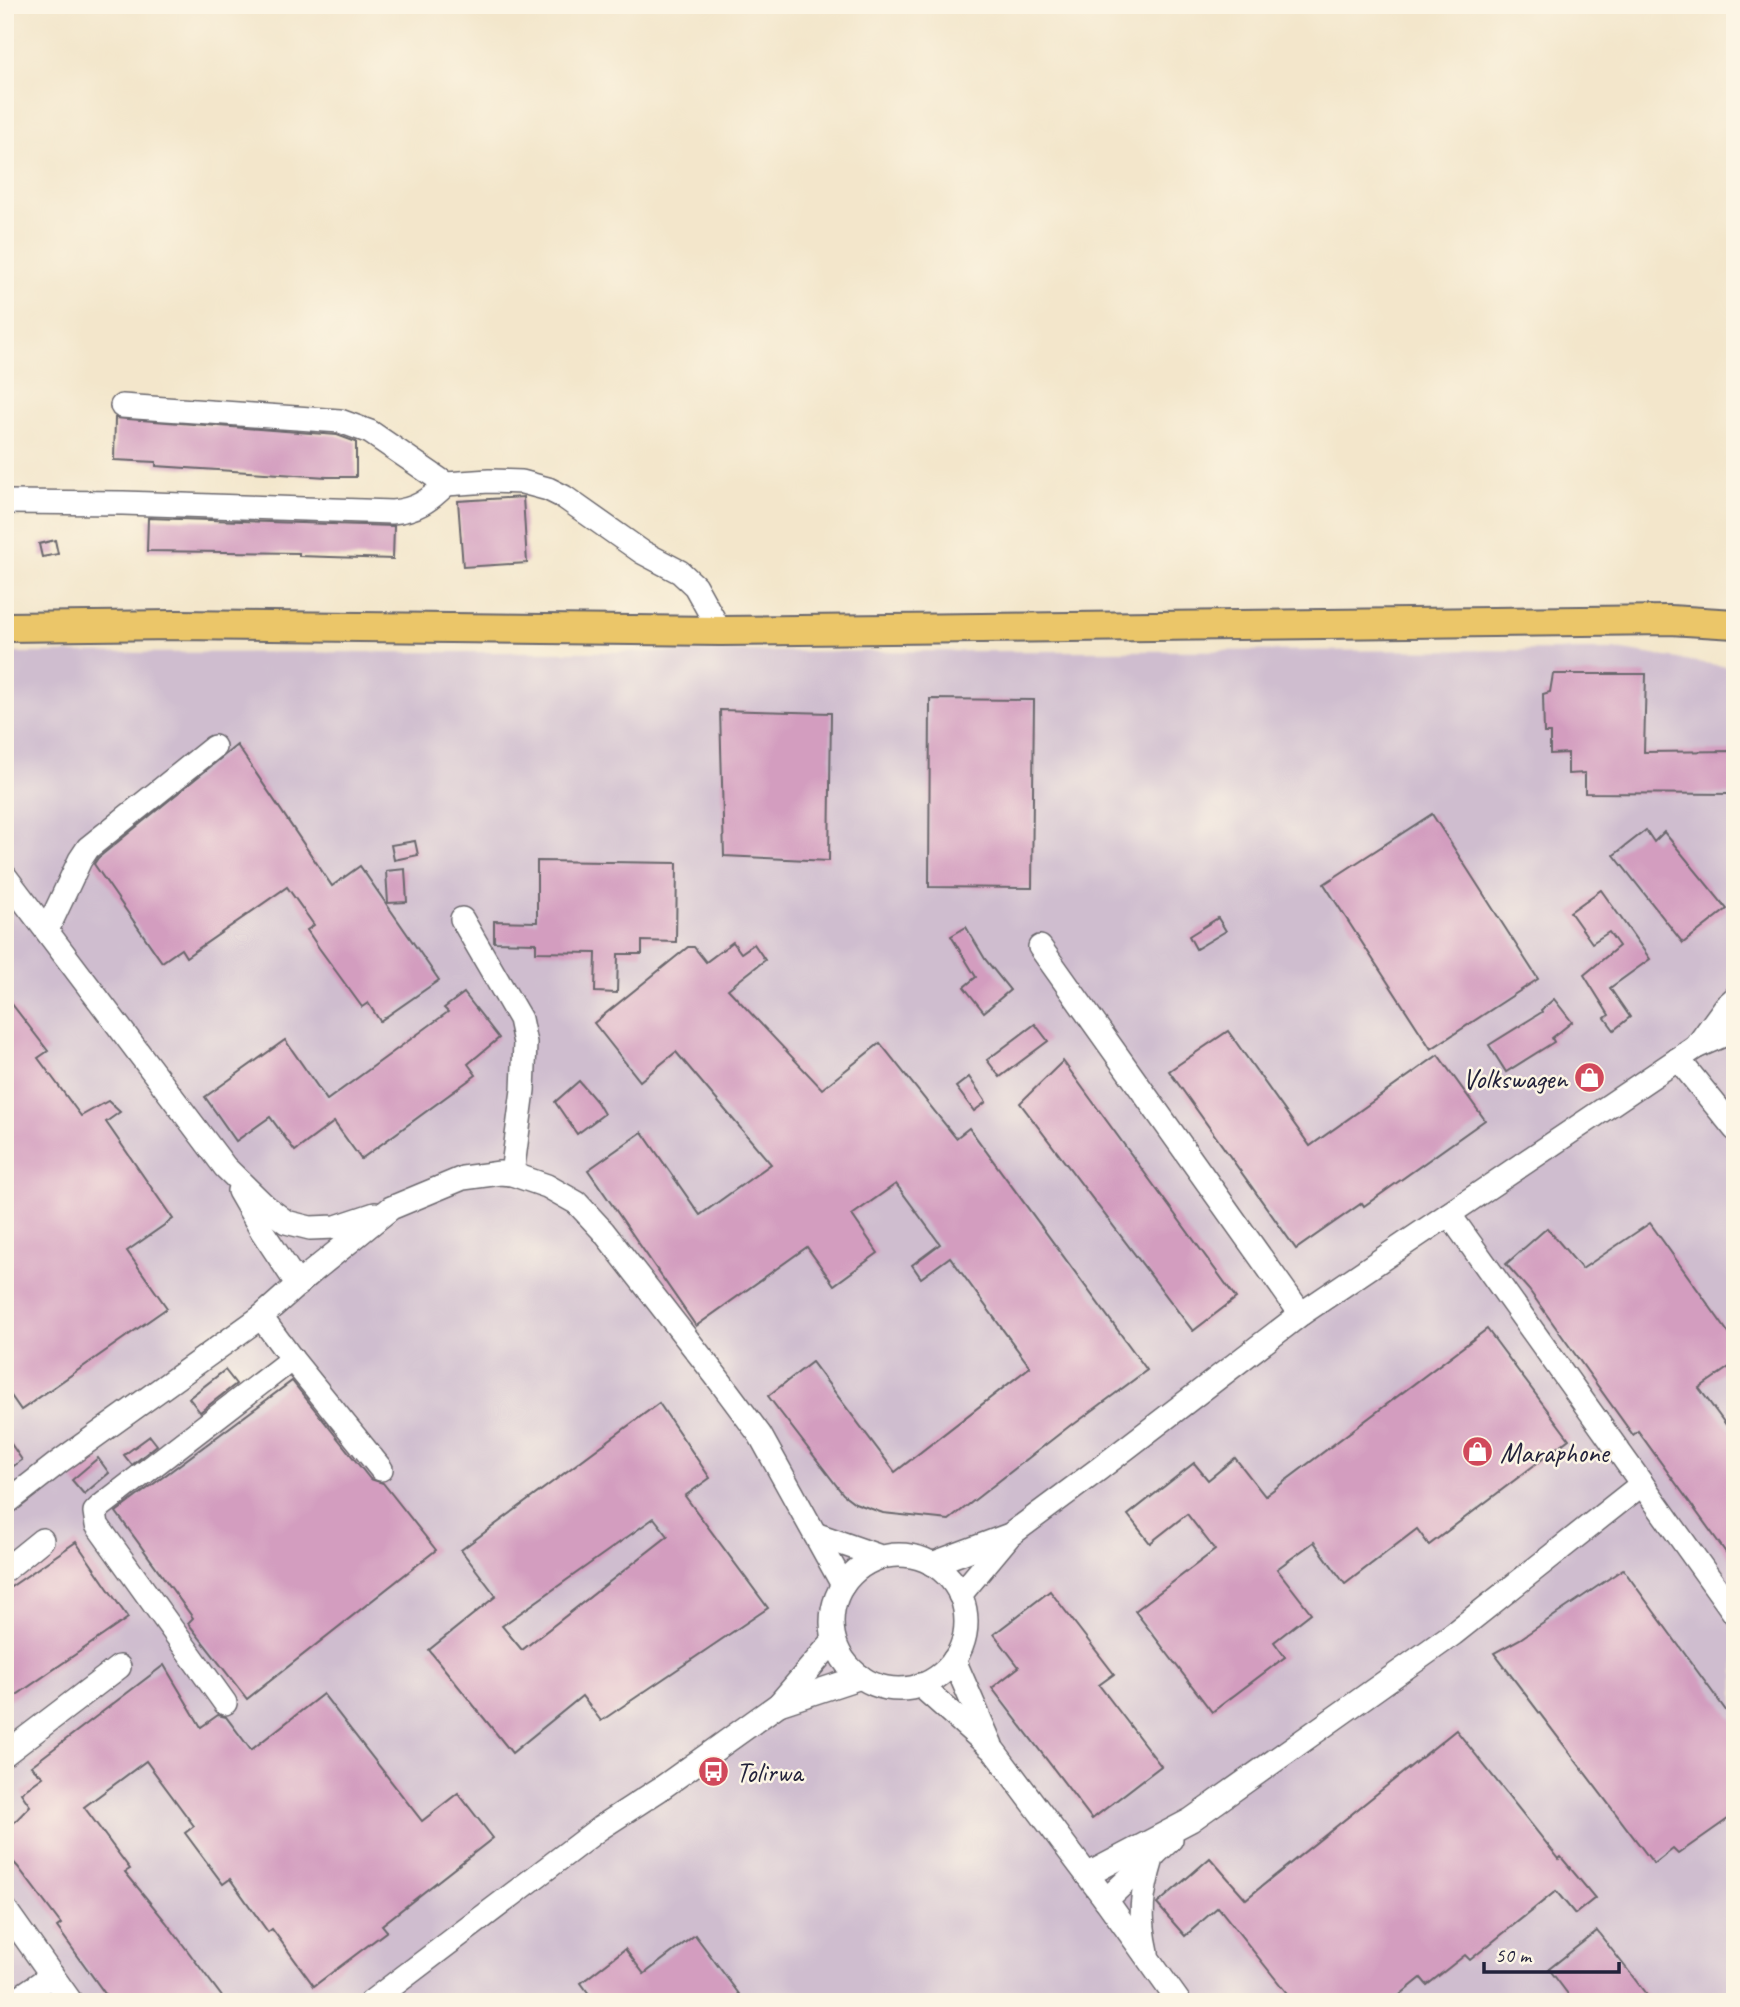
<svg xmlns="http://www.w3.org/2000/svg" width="1740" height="2007" viewBox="0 0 1740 2007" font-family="Caveat,sans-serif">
  <rect width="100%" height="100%" fill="#fcf5e5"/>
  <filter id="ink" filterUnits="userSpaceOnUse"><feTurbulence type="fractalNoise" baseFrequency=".0143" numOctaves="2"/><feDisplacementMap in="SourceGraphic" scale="14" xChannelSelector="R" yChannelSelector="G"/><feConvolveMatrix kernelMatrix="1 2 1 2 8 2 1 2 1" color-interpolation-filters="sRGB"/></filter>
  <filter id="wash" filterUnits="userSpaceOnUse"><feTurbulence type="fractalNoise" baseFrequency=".00686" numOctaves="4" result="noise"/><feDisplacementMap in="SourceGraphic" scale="28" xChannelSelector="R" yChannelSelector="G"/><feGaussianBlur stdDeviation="1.57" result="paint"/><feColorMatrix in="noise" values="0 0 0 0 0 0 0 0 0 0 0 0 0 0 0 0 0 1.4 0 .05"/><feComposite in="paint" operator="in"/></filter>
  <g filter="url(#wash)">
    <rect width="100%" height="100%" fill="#f3e6cb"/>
    <path fill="#cfbdcf" d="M1622,650l113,18v1334h-1730v-1349z"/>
    <g id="blocks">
      <g fill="#d39dbf" fill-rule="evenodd">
        <path d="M115,418l222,17 19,7v35h-29l-171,-11v-4l-42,-2z"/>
        <path d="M523,497l4,66 -64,4 -5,-66z"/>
        <path d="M148,518l246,8 -1,33 -94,-3v-3l-152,-2z"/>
        <path d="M55,540l3,14 -16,3 -3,-13z"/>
        <path d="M1553,674h93l-2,78 91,-1v43l-150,-1v-20l-17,1v-21l-18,1v-21h-6l-1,-39 7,-2z"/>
        <path d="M930,699l104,1 -2,188 -103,-1z"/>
        <path d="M720,710l111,3 -2,148 -105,-5z"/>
        <path d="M237,745l95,141 28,-20 79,114 -59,41 -12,-18 -6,4 -43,-59 -12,-18 7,-5 -27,-38 -101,70 -5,-8 -19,13 -68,-98 4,-6z"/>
        <path d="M1432,814l106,165 -107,70 -107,-165z"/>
        <path d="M1646,830l8,12 10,-10 63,77 -44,34 -69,-88z"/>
        <path d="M415,841l3,14 -24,5 -3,-15z"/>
        <path d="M537,861l140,2 -1,79 -34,-1v13h-24l-1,39 -22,-1 1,-39 -60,-1v-9l-42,-1v-21l43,1z"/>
        <path d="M405,869l2,33 -19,1 -2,-32z"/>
        <path d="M1601,890l49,69 -40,29 20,29 -16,13 -9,-12 4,-3 -25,-40 35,-29 -10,-14 -17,11 -22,-31z"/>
        <path d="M1218,918l8,13 -30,18 -7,-13z"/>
        <path d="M966,927l19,32 25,31 -26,22 -20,-25 12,-10 -25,-41z"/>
        <path d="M733,942l8,11 13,-9 11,16 -37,29 94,100 58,-46 76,95 13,-10 178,242 -74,55 -1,-1 -123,96 -66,-7 -28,-10 -12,-9 -75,-98 44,-34 83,110 135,-105 -80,-110 -29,21 -9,-13 28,-21 -44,-60 -44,31 26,38 -44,32 -27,-38 -111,79 -108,-156 54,-38 58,83 71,-51 -95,-112 -36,29 -46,-58 94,-76h6l12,15z"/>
        <path d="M464,993l35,45 -31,26 8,11 -115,84 -27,-37 -39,29 -25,-34 -34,24 -31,-44 80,-57 42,60 121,-88 -4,-4z"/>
        <path d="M5,995l43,56 -10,7 43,58 27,-15 12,11 -14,10 67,97 -46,32 40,57 -146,102 -16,-23z"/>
        <path d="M1554,999l18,23 -20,16 2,4 -48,30 -17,-27 53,-33 -1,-2z"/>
        <path d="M1035,1024l13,17 -48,36 -13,-17z"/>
        <path d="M1228,1031l82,115 128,-91 47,65 -121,86 -2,-3 -66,46 -127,-178z"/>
        <path d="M1063,1061l173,237 -43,33 -173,-228z"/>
        <path d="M969,1077l17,25 -12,9 -18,-24z"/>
        <path d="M579,1081l18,21 7,12 -27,20 -22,-32z"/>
        <path d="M1650,1223l85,119v21l-36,25 36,49v128l-97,-134 -5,4 -104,-145 -23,-26 41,-36 35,41z"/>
        <path d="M1487,1329l82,110 -140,106 -12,-16 -72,55 -31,-42 -37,27 34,44 -37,29 11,15 -73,55 -77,-101 80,-61 -28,-36 -37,29 -22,-28 66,-52 14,17 27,-22 30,38z"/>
        <path d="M225,1370l11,14 -36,28 -11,-14z"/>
        <path d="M292,1381l78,98 13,4 53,67 -189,149 -59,-76 5,-5 -77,-106z"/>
        <path d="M659,1403l51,75 -25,18 83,112 -167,113 -19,-25 -70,57 -83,-103 67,-54 -35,-46zM654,1518l14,18 -146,114 -20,-24z"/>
        <path d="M5,1435l17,25 -17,12z"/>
        <path d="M150,1436l7,9 -25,20 -8,-10z"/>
        <path d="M98,1458l11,15 -25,21 -12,-14z"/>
        <path d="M76,1542l52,76 -123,85v-112z"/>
        <path d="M1623,1569l112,154v91l-57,40 -5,-5 -19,15 -160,-211 26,-14z"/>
        <path d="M1050,1591l64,83 -15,11 62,81 -69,53 -100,-131 27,-21 -25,-33z"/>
        <path d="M164,1665l37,62 17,-12 8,2 25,33 72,-56 99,127 36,-28 35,45 -111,87 5,6 -73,55 -42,-57 -4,3 -38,-53 -7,5 -38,-51 9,-7 -48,-65 -62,46 46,62 -5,3 41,50 60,80h-115l-54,-75 4,-3 -43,-57 -13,-14v-21l25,-26 -9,-13 22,-16 -12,-11z"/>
        <path d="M1456,1730l103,129 2,-2 34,41 -20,16 -19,-23 -86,69 -5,-5 -38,30 -6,-7 -30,24h-97l-76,-95 -33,29 -28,-32 53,-46 36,41z"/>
        <path d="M1597,1931l30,38 25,33h-78l-25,-33z"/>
        <path d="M695,1935l50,67h-150l-14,-19 44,-34 19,25z"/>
      </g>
    </g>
  </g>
  <g filter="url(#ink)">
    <use href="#blocks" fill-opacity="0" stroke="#6b676d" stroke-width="2"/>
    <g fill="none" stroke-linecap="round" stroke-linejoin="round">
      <defs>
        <g id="minor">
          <path d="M122,406l218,15 30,11 76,52 43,-3 33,1 26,7 16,8 78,55 38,20 15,14 25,45"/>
          <path d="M5,502l118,1 269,9c24,-2 37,-11 54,-28"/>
          <path d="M5,876l220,291 40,39 21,16 24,6 26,-1 39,-13"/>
          <path d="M462,919l58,100 5,24 -2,47 -11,84"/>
          <path d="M47,930l33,-70 8,-12 126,-101"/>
          <path d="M1040,947l261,367"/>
          <path d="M1696,1047l30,-41 9,-8"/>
          <path d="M1678,1059l57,70"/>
          <path d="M239,1191l23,40 36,54"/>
          <path d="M1449,1214l286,400"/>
          <path d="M261,1317l31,42 89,110"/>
          <path d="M5,1504l54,-42 202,-145 51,-45 79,-64 72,-30 37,-5 12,1 35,12 30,17 26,28 113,145 44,59 83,150"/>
          <path d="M815,1534l66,23"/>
          <circle cx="899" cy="1622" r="67"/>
          <path d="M932,1564l75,-28"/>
          <path d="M5,1570l37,-30"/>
          <path d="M960,1595l50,-60 89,-66 202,-155 395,-267 39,-17"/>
          <path d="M954,1660l37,85"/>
          <path d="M920,1685l74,66 112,149 73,102"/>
          <path d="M225,1703l-128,-178 -2,-13 6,-6 191,-147"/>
          <path d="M779,1704l82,-27"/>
          <path d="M5,1754l114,-87"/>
          <path d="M1087,1875l104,-55 262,-186 189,-150"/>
          <path d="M1106,1900l65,-61"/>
          <path d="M5,1909l66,93"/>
          <path d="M1147,1952c-8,-36 -6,-57 5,-93"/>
          <path d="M13,2002l39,-27"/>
          <path d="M371,2002l229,-174 60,-39 119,-85 55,-64"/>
        </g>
        <path id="major" d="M5,627l172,-2 543,6 950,-11 65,4"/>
      </defs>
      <use href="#minor" stroke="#6b676d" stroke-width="26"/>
      <use href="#major" stroke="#6b676d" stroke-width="32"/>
      <use href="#minor" stroke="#fff" stroke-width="23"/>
      <use href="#major" stroke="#ebc669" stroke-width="28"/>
    </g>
  </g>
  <defs>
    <symbol id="shop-disc" viewBox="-11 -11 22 22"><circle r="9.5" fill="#d1495b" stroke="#fcf5e5"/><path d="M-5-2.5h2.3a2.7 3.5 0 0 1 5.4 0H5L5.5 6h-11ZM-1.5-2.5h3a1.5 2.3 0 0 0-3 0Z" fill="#fff"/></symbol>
    <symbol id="bus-disc" viewBox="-11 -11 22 22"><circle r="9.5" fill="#d1495b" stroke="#fcf5e5"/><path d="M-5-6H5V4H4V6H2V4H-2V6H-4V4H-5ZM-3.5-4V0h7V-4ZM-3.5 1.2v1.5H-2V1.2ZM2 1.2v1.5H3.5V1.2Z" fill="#fff"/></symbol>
  </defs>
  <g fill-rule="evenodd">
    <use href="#shop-disc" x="1572" y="1060" width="35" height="35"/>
    <use href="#shop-disc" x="1460" y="1434" width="35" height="35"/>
    <use href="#bus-disc" x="696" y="1754" width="35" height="35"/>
  </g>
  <g text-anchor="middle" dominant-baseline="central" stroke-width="5" stroke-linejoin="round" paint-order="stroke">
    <g font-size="28" fill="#22223b" stroke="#fcf5e5" text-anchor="start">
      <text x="1567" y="1078" text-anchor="end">Volkswagen</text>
      <text x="1500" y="1452">Maraphone</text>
      <text x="736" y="1772">Tolirwa</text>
    </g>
  </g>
  <rect width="1740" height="2007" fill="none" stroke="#fcf5e5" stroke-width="28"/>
  <path d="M1484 1962v10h135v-10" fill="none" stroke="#22223b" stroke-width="3.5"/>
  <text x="1495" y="1962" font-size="21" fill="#22223b" stroke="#fcf5e5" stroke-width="5" paint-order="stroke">50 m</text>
</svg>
